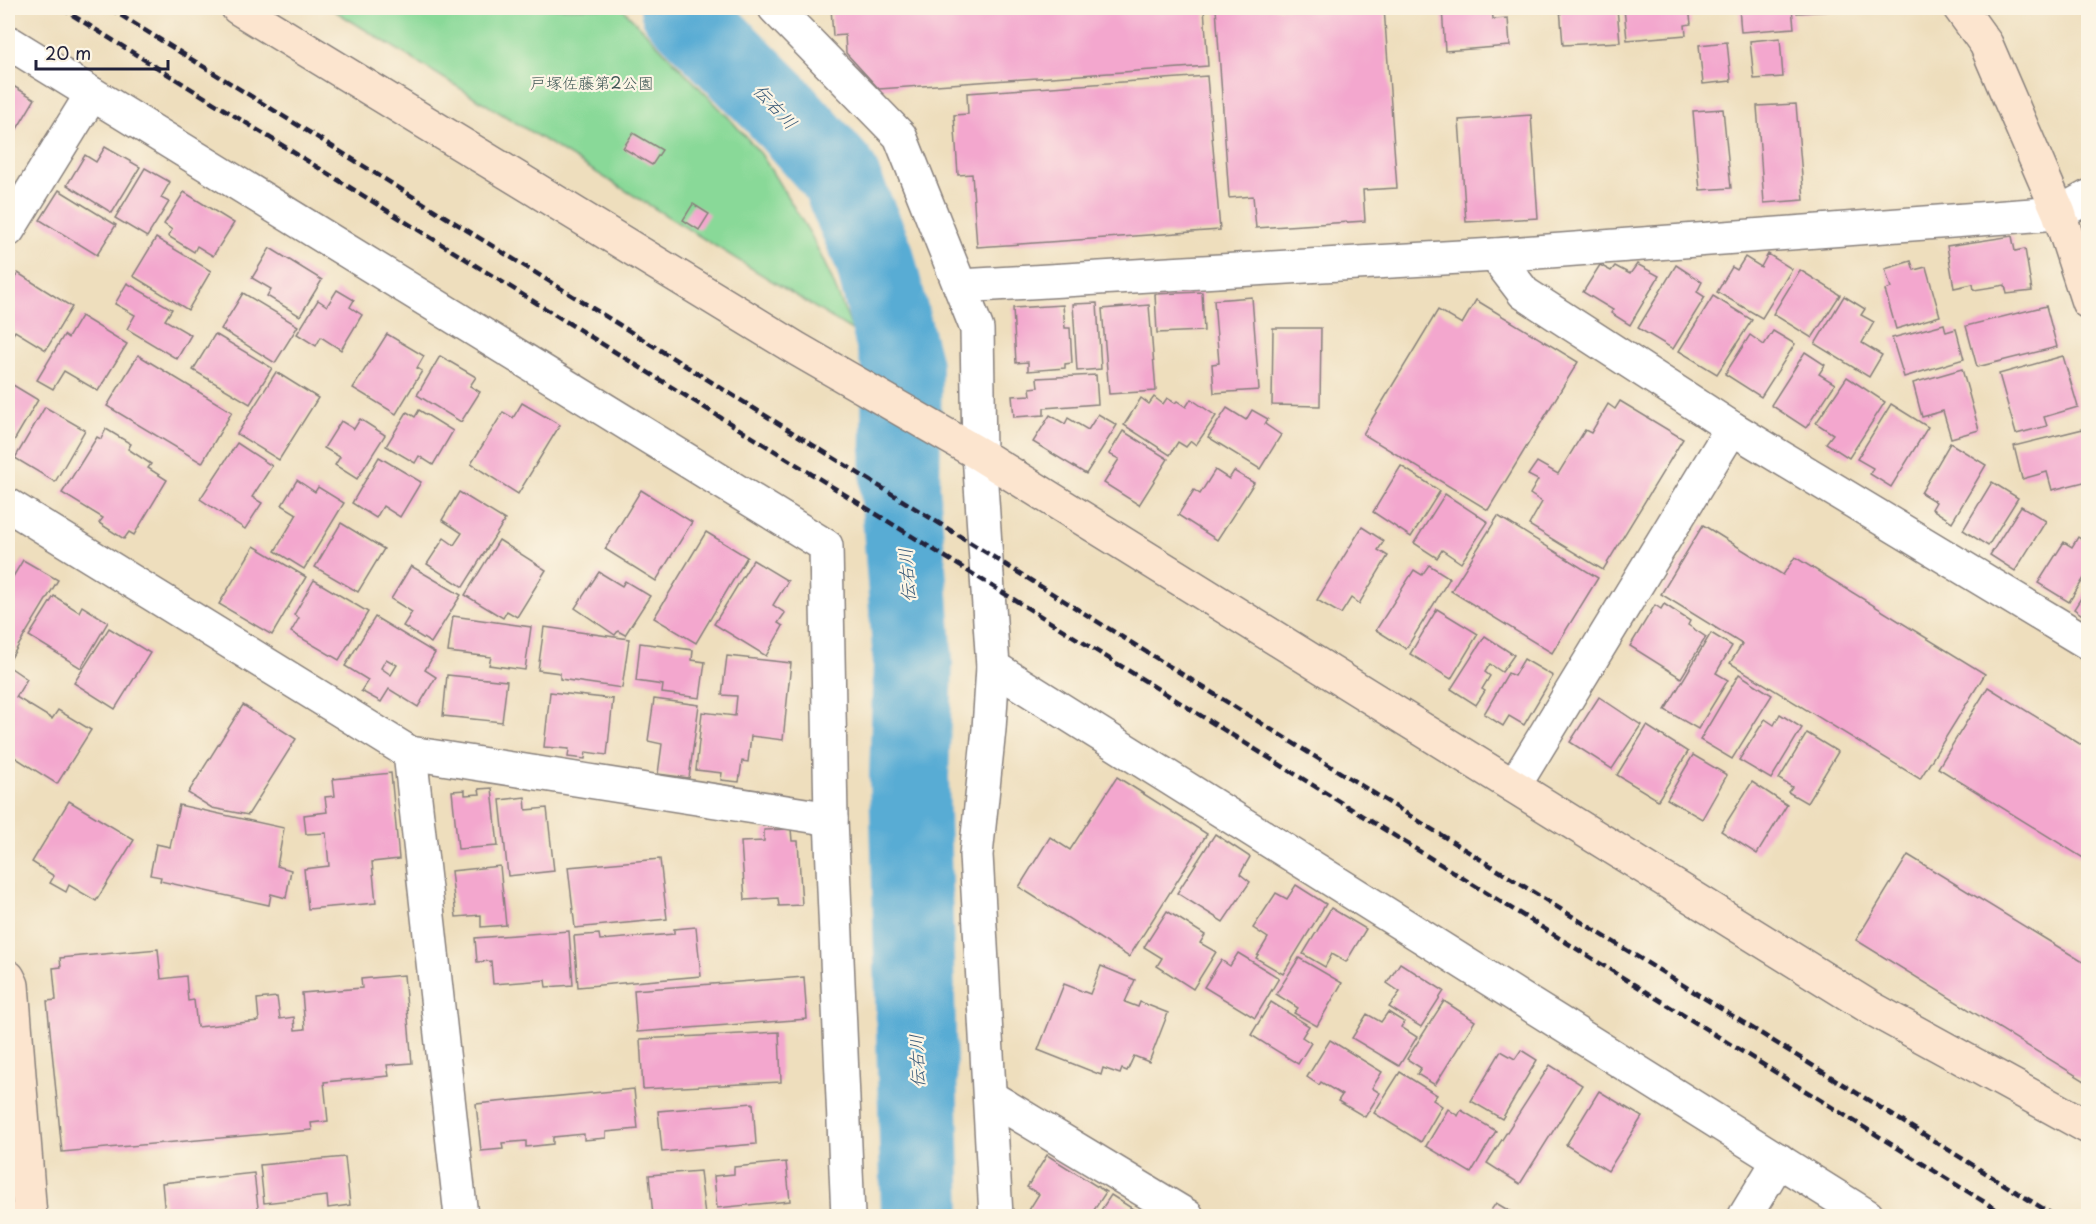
<svg xmlns="http://www.w3.org/2000/svg" width="2096" height="1224" viewBox="0 0 2096 1224" font-family="'Playpen Sans','Klee One',sans-serif">
  <rect width="100%" height="100%" fill="#fcf5e5"/>
  <filter id="ink" filterUnits="userSpaceOnUse"><feTurbulence type="fractalNoise" baseFrequency=".0167" numOctaves="2"/><feDisplacementMap in="SourceGraphic" scale="12" xChannelSelector="R" yChannelSelector="G"/><feConvolveMatrix kernelMatrix="1 2 1 2 8 2 1 2 1" color-interpolation-filters="sRGB"/></filter>
  <filter id="wash" filterUnits="userSpaceOnUse"><feTurbulence type="fractalNoise" baseFrequency=".008" numOctaves="4" result="noise"/><feDisplacementMap in="SourceGraphic" scale="24" xChannelSelector="R" yChannelSelector="G"/><feGaussianBlur stdDeviation="1.35" result="paint"/><feColorMatrix in="noise" values="0 0 0 0 0 0 0 0 0 0 0 0 0 0 0 0 0 1.4 0 .05"/><feComposite in="paint" operator="in"/></filter>
  <g filter="url(#wash)">
    <rect width="100%" height="100%" fill="#eedebd"/>
    <path fill="#89d998" stroke="#567e6a" stroke-width="1.5" d="M330,8h292l107,110 32,36 50,81 19,40 23,56z"/>
    <g fill="none" stroke-linecap="round" stroke-linejoin="round">
      <path stroke="#58acd4" stroke-width="80" d="M680,8l94,94 64,72 36,82 28,111 -2,121 13,174 -4,115 12,439"/>
    </g>
    <g id="blocks">
      <g fill="#f3a7ce" fill-rule="evenodd">
        <path d="M831,8h373l4,58 -329,23 -33,-36 -1,-18 -12,1z"/>
        <path d="M1216,8h168l13,180 -34,2 2,31 -109,7 -3,-32 -24,2z"/>
        <path d="M1460,8h32l1,11 15,-1 2,28 -65,5 -3,-42z"/>
        <path d="M1560,8h57l3,34 -57,3z"/>
        <path d="M1624,8h65l2,16 -6,1 1,10 -59,5z"/>
        <path d="M1739,8h53l2,20 -53,4z"/>
        <path d="M1797,8h36v3l-36,2z"/>
        <path d="M1780,38l3,39 -29,2 -4,-38z"/>
        <path d="M1727,42l4,39 -28,3 -4,-39z"/>
        <path d="M1207,76l13,154 -243,17 -5,-73 -14,1 -4,-60 14,-1 -1,-21z"/>
        <path d="M8,83l27,16 -21,35 -6,-4z"/>
        <path d="M1796,104l8,96 -40,3 -7,-97z"/>
        <path d="M1723,109l8,79 -31,2 -7,-79z"/>
        <path d="M1531,115l7,103 -72,4 -7,-102z"/>
        <path d="M633,133l29,17 -10,15 -29,-17z"/>
        <path d="M105,147l35,20 -28,46 -45,-28 18,-30 11,7z"/>
        <path d="M145,168l25,14 -9,16 8,4 -22,35 -32,-19z"/>
        <path d="M59,190l57,35 -19,30 -57,-35z"/>
        <path d="M184,192l50,31 -21,33 -16,-10 -3,6 -26,-16 4,-6 -8,-6z"/>
        <path d="M693,204l16,10 -10,16 -16,-10z"/>
        <path d="M2012,236l3,15 10,-2 7,42 -25,3 -2,-9 -31,5 -1,-6 -19,4 -7,-42z"/>
        <path d="M156,238l55,33 -23,39 -55,-34z"/>
        <path d="M270,248l52,32 -22,36 -33,-20 4,-7 -19,-11z"/>
        <path d="M1768,254l24,15 -30,49 -45,-26 15,-25 5,3 8,-13 16,10z"/>
        <path d="M1911,261l3,9 12,-3 14,49 -44,13 -11,-39 6,-2 -6,-19z"/>
        <path d="M1637,264l22,12 -29,49 -19,-12 2,-3 -30,-18 17,-27 11,6 4,-5 15,8z"/>
        <path d="M1676,265l26,17 -5,10 8,5 -32,52 -35,-21z"/>
        <path d="M1800,270l40,25 -28,43 -39,-24z"/>
        <path d="M18,273l54,34 -26,43 -31,-19 -6,10 -1,-1v-54l2,1z"/>
        <path d="M127,283l45,26 -7,11 26,15 -14,24 -50,-30 8,-14 -20,-11z"/>
        <path d="M337,290l17,10 -4,7 12,8 -21,35 -20,-13 -5,9 -19,-12 21,-34 9,6z"/>
        <path d="M1202,292l2,39 -47,2 -2,-39z"/>
        <path d="M243,293l55,33 -23,37 -54,-34z"/>
        <path d="M1713,296l39,24 -35,54 -38,-23z"/>
        <path d="M1844,296l21,13 -4,6 13,7 -12,21 20,12 -13,22 -54,-33z"/>
        <path d="M1252,297l7,93 -45,3 -2,-29 7,-1 -5,-63z"/>
        <path d="M1476,300l102,62 -90,148 -125,-76 75,-124 24,14z"/>
        <path d="M1097,303l4,66 -24,2 -4,-67z"/>
        <path d="M1063,305l2,23h5l2,35 -7,1v4l-37,3v-9l-12,1 -3,-55z"/>
        <path d="M1149,305l7,86 -47,3 -7,-85z"/>
        <path d="M2046,306l11,41 -80,20 -11,-41z"/>
        <path d="M81,316l46,28 -29,47 -34,-20 -11,18 -16,-9 27,-45 4,3z"/>
        <path d="M1944,324l2,8 10,-3 8,30 -60,18 -12,-39z"/>
        <path d="M1273,328h48l-1,78 -48,-1z"/>
        <path d="M1773,331l22,13 -34,53 -36,-23 25,-39 14,10z"/>
        <path d="M215,334l57,34 -22,36 -57,-34z"/>
        <path d="M387,334l37,22 -7,12 5,3 -26,43 -43,-26z"/>
        <path d="M1805,352l20,13 -6,9 16,10 -29,44 -35,-23z"/>
        <path d="M138,355l94,57 -30,51 -95,-57z"/>
        <path d="M440,356l36,21 -6,9 10,6 -19,30 -44,-27z"/>
        <path d="M2063,356l15,51 -34,10 3,9 -31,8 -17,-60z"/>
        <path d="M1962,369l17,61 -28,8 -8,-27 -21,6 -9,-34z"/>
        <path d="M276,372l42,26 -39,62 -42,-26z"/>
        <path d="M1096,375l2,29 -54,4v7l-30,2 -2,-21 19,-1 -1,-7 8,-1 -1,-9z"/>
        <path d="M1847,377l38,25 -36,56 -23,-15 7,-9 -17,-11z"/>
        <path d="M8,382l30,18 -30,51z"/>
        <path d="M1154,397l9,7 4,-6 8,5 2,-2 9,6 5,-8 25,17 -20,29 -5,-4 -5,6 -8,-5 -8,13 -46,-30 17,-27 8,6z"/>
        <path d="M1620,401l63,38 -80,131 -74,-45 13,-23 -12,-8 8,-14 -10,-5 9,-13 21,12 27,-44 6,3 17,-29 7,5z"/>
        <path d="M522,403l38,22 -42,69 -47,-30 32,-52 10,6z"/>
        <path d="M1891,404l37,23 -37,60 -21,-13 3,-6 -16,-9z"/>
        <path d="M45,407l40,23 -30,52 -40,-24z"/>
        <path d="M1227,408l19,12 6,-10 16,9 -3,5 16,11 -21,34 -52,-32z"/>
        <path d="M419,410l34,21 -20,34 -14,-9 -4,7 -29,-17 21,-34 8,5z"/>
        <path d="M1098,414l19,11 -31,49 -53,-32 17,-27 15,9 3,-6 20,12z"/>
        <path d="M360,419l25,16 -28,44 -22,-14 5,-8 -16,-9 17,-27 13,8z"/>
        <path d="M106,429l25,15 -3,5 23,15 -3,4 19,12 -33,55 -5,-3 -5,7 -25,-16 4,-5 -41,-25 35,-56 4,2z"/>
        <path d="M2083,429l5,21v31l-36,9 -5,-18 -25,7 -8,-33z"/>
        <path d="M1123,431l45,28 -29,46 -35,-22 15,-24 -10,-5z"/>
        <path d="M237,443l35,23 -20,31 10,6 -17,26 -45,-30z"/>
        <path d="M1950,443l36,22 -34,57 -20,-13 4,-7 -15,-9z"/>
        <path d="M379,457l42,25 -21,35 -17,-11 -7,12 -24,-15z"/>
        <path d="M1401,466l39,25 -29,46 -38,-25z"/>
        <path d="M1215,470l14,9 5,-8 20,12 -37,57 -39,-25 16,-25 6,4z"/>
        <path d="M297,480l18,12 3,-5 26,16 -40,66 -29,-18 22,-37 -15,-9z"/>
        <path d="M1992,482l26,16 -30,48 -25,-16z"/>
        <path d="M641,490l51,32 -36,59 -51,-32z"/>
        <path d="M459,492l46,28 -42,67 -36,-23 17,-26 10,7 8,-12 -20,-13z"/>
        <path d="M1445,494l43,28 -27,41 -19,-13 -5,8 -23,-15z"/>
        <path d="M2021,506l25,15 -31,50 -25,-16z"/>
        <path d="M1498,516l100,62 -46,75 -101,-62z"/>
        <path d="M341,523l43,26 -26,43 -43,-25z"/>
        <path d="M1703,525l80,50 12,-18 190,117 -65,105 -190,-116 12,-19 -81,-50z"/>
        <path d="M1362,527l22,14 -6,9 10,6 -29,48 -8,-6 -10,16 -24,-14z"/>
        <path d="M706,532l41,25 -51,86 -42,-25z"/>
        <path d="M2078,537l10,7v28l-19,30 -31,-19 26,-41 8,5z"/>
        <path d="M499,540l47,30 -29,47 -10,-6 -4,7 -38,-23z"/>
        <path d="M254,546l52,31 -34,58 -53,-31z"/>
        <path d="M23,560l35,20 -47,78 -3,-2v-71z"/>
        <path d="M753,560l35,21 -15,24 12,8 -7,10 5,3 -17,30 -52,-32z"/>
        <path d="M1429,565l21,13 -44,71 -30,-19 38,-60 8,5z"/>
        <path d="M411,566l50,29 -30,48 -28,-17 9,-14 -21,-13z"/>
        <path d="M599,572l23,14 3,-5 25,15 -25,39 -7,-4 -3,4 -40,-27z"/>
        <path d="M314,580l54,32 -29,48 -48,-28 8,-14 -5,-3z"/>
        <path d="M2088,587v32l-14,-10z"/>
        <path d="M54,596l25,16 3,-6 26,16 -27,46 -52,-32z"/>
        <path d="M1664,604l26,17 -2,4 18,12 -25,41 -51,-32 25,-41 6,4z"/>
        <path d="M1437,609l41,25 -27,45 -41,-25z"/>
        <path d="M453,616l78,11 -6,43 -36,-5 2,-8 -43,-5z"/>
        <path d="M375,617l60,36 -10,17 11,7 -18,30 -29,-18 -8,13 -20,-11 7,-11 -23,-14zM386,659l11,6 -6,10 -10,-7z"/>
        <path d="M544,627l85,12 -7,49 -62,-9v-6l-22,-3z"/>
        <path d="M109,628l41,25 -35,56 -41,-26z"/>
        <path d="M1711,633l21,13 -16,27 12,7 -30,49 -33,-19z"/>
        <path d="M1485,636l29,19 -12,17 -12,-8 -5,8 5,4 -8,13 3,2 -9,14 -25,-16z"/>
        <path d="M640,643l53,7 -1,10 13,2 -5,36 -38,-5 1,-8 -27,-4z"/>
        <path d="M727,656l64,7 -8,77 -32,-4 -3,26 -6,-1 -3,21 -18,-2 1,-7 -26,-3 6,-58 33,4 2,-20 -15,-1z"/>
        <path d="M1524,659l29,17 -29,49 -15,-9 -6,10 -19,-12 24,-41 6,3z"/>
        <path d="M8,666l19,13 -11,18 36,22 6,-9 33,20 -34,54 -49,-31z"/>
        <path d="M1739,674l33,21 -40,64 -32,-19z"/>
        <path d="M447,675l60,6 -5,41 -59,-6z"/>
        <path d="M1988,687l100,62v112l-150,-93z"/>
        <path d="M550,692l63,7 -6,56 -21,-3 -1,7 -17,-2 1,-8 -25,-2z"/>
        <path d="M1599,697l42,28 -29,44 -42,-27z"/>
        <path d="M654,699l45,6 -10,73 -31,-4 4,-30 -14,-3z"/>
        <path d="M243,705l53,34 -48,76 -36,-7 -24,-15z"/>
        <path d="M1780,714l22,14 -31,51 -32,-19 26,-41 9,6z"/>
        <path d="M1647,726l41,26 -30,48 -41,-25z"/>
        <path d="M1807,733l31,19 -31,51 -19,-11 4,-5 -13,-8z"/>
        <path d="M1693,755l34,20 -25,44 -35,-20z"/>
        <path d="M391,773l8,86 -27,3 4,41 -68,6 -4,-40 25,-3 -3,-33 -20,1 -2,-19 23,-3 -2,-15 10,-1 -2,-17z"/>
        <path d="M1117,777l90,57 -78,123 -110,-70 31,-50 20,13z"/>
        <path d="M1752,782l35,23 -30,49 -36,-23z"/>
        <path d="M492,788l6,58 -40,3 -6,-58 13,-1v5l15,-1 -1,-5z"/>
        <path d="M525,797l1,13 21,-2 7,63 -46,5 -8,-76z"/>
        <path d="M69,801l65,39 -38,61 -27,-16 -3,7 -16,-9 4,-7 -22,-14z"/>
        <path d="M179,805l105,23 -7,38 14,4 -5,28 -15,-4 -2,11 -109,-24 1,-4 -11,-2 6,-31 14,3z"/>
        <path d="M791,829l1,12h6l4,64 -23,1 -1,-8 -33,2 -4,-58 23,-1v-11z"/>
        <path d="M1215,834l35,23 -10,17 10,8 -27,40 -46,-29z"/>
        <path d="M1908,855l180,110v118l-232,-143z"/>
        <path d="M660,859l7,60 -92,9 -7,-61z"/>
        <path d="M500,866l6,59 -25,2v-12l-25,2 -5,-46z"/>
        <path d="M1296,885l30,19 -43,70 -27,-16 12,-20 -15,-10 23,-35 11,6z"/>
        <path d="M1331,908l35,21 -20,33 -14,-8 -7,13 -22,-13z"/>
        <path d="M1167,911l38,24 -5,8 16,9 -23,37 -36,-23 5,-8 -18,-11z"/>
        <path d="M696,927l5,49 -123,11 -4,-51 25,-2 1,6 74,-6v-5z"/>
        <path d="M569,931l4,54 -27,2 -1,-7 -52,4 -2,-23 -14,1 -2,-24z"/>
        <path d="M158,949l3,30 25,-3 2,25 6,-1 3,27 62,-6 -2,-22 20,-2 3,22 14,-2 1,13 10,-1 -3,-36 60,-5 -1,-9 43,-4 8,88 -25,2 2,11 -65,6 4,39 -17,2 1,7 -250,22 -15,-151 9,-1 -3,-32 8,-1 -1,-9z"/>
        <path d="M1238,953l41,25 -24,40 -51,-31 17,-27 9,6z"/>
        <path d="M1299,958l43,25 -25,43 -23,-13 4,-5 -22,-14z"/>
        <path d="M1400,963l44,28 -23,36 -32,-20 11,-15 -13,-9z"/>
        <path d="M1101,966l34,14 -10,22 13,5 2,-5 28,11 -19,49 -15,-6 -7,15 -5,-2 -2,5 -17,-6 -2,7 -63,-25 26,-66 26,10z"/>
        <path d="M804,977l3,42 -170,13 -3,-42z"/>
        <path d="M1444,1001l31,20 -40,64 -18,-11 4,-6 -14,-9z"/>
        <path d="M1271,1002l38,24 -7,11 9,6 -13,21 -47,-29z"/>
        <path d="M1388,1012l16,10 -3,5 16,10 -18,29 -47,-28 15,-24 14,8z"/>
        <path d="M779,1032l2,50 -138,7 -3,-50z"/>
        <path d="M1330,1040l52,32 -10,16 8,5 -15,24 -27,-16 4,-6 -21,-13 -2,3 -12,-8z"/>
        <path d="M1521,1050l16,10 -35,59 -31,-18 30,-50 14,8z"/>
        <path d="M1550,1065l32,20 -62,99 -33,-21z"/>
        <path d="M1400,1072l37,23 -4,5 9,6 -21,36 -47,-29z"/>
        <path d="M634,1089l4,40 -32,3v6l-22,2v-6l-31,3v7l-27,3v-6l-24,2 1,6 -22,2 -5,-47z"/>
        <path d="M1599,1091l43,26 -34,54 -42,-26z"/>
        <path d="M753,1103l3,41 -94,8 -4,-41z"/>
        <path d="M1448,1109l10,7 3,-6 35,21 -25,42 -45,-27z"/>
        <path d="M1047,1155l59,37 -16,24h-51l-10,-6 10,-16 -12,-7z"/>
        <path d="M345,1157l5,48 -22,3 -1,-12 -63,7 -4,-38z"/>
        <path d="M786,1162l4,39 -73,7 -3,-32 20,-2v-7z"/>
        <path d="M700,1171l5,45h-52l-4,-41z"/>
        <path d="M254,1173l5,43h-94l-3,-33z"/>
        <path d="M1111,1195l33,21h-47z"/>
        <path d="M1496,1203l22,13h-31z"/>
      </g>
    </g>
  </g>
  <g filter="url(#ink)">
    <use href="#blocks" fill-opacity="0" stroke="#88807c" stroke-width="1.5"/>
    <g fill="none" stroke-linecap="round" stroke-linejoin="round">
      <defs>
        <g id="street">
          <path d="M775,8l125,128 77,193 2,125 14,213 -4,62 -13,126 20,361"/>
          <path d="M8,42l818,504 5,273 17,397"/>
          <path d="M8,230l84,-136"/>
          <path d="M1495,255l29,38 208,135 356,215"/>
          <path d="M960,286l535,-31 564,-42 29,-16"/>
          <path d="M8,505l402,248 421,66"/>
          <path d="M993,667l874,549"/>
          <path d="M410,753l51,463"/>
          <path d="M1514,786l218,-358"/>
          <path d="M990,1097l197,119"/>
          <path d="M1745,1216l34,-56"/>
        </g>
        <g id="secondary">
          <path d="M238,8l559,341 182,105 892,554 217,119"/>
          <path d="M1960,8l26,36 73,169 29,89"/>
          <path d="M8,977l4,8 18,231"/>
        </g>
      </defs>
      <use href="#street" stroke="#88807c" stroke-width="36"/>
      <use href="#secondary" stroke="#88807c" stroke-width="36"/>
      <use href="#street" stroke="#fff" stroke-width="33"/>
      <use href="#secondary" stroke="#fce5cf" stroke-width="33"/>
      <g stroke="#22223b" stroke-width="4.5" stroke-dasharray="9 4.5" stroke-linecap="butt">
        <path d="M61,8l1946,1208"/>
        <path d="M109,8l1946,1208"/>
      </g>
    </g>
  </g>
  <g text-anchor="middle" dominant-baseline="central" stroke-width="4.5" stroke-linejoin="round" paint-order="stroke">
    <g font-size="16" fill="#415957" stroke="#fcf5e5">
      <text x="592" y="82">戸塚佐藤第2公園</text>
    </g>
    <g font-size="18" font-style="italic" fill="#385978" stroke="#fcf5e5">
      <text transform="translate(776 106) rotate(47)">伝右川</text>
      <text transform="translate(906 575) rotate(-94)">伝右川</text>
      <text transform="translate(916 1061) rotate(-92)">伝右川</text>
    </g>
  </g>
  <rect width="2096" height="1224" fill="none" stroke="#fcf5e5" stroke-width="30"/>
  <path d="M36 60v9h132v-9" fill="none" stroke="#22223b" stroke-width="3"/>
  <text x="45" y="60" font-size="18" fill="#22223b" stroke="#fcf5e5" stroke-width="4.5" paint-order="stroke">20 m</text>
</svg>
